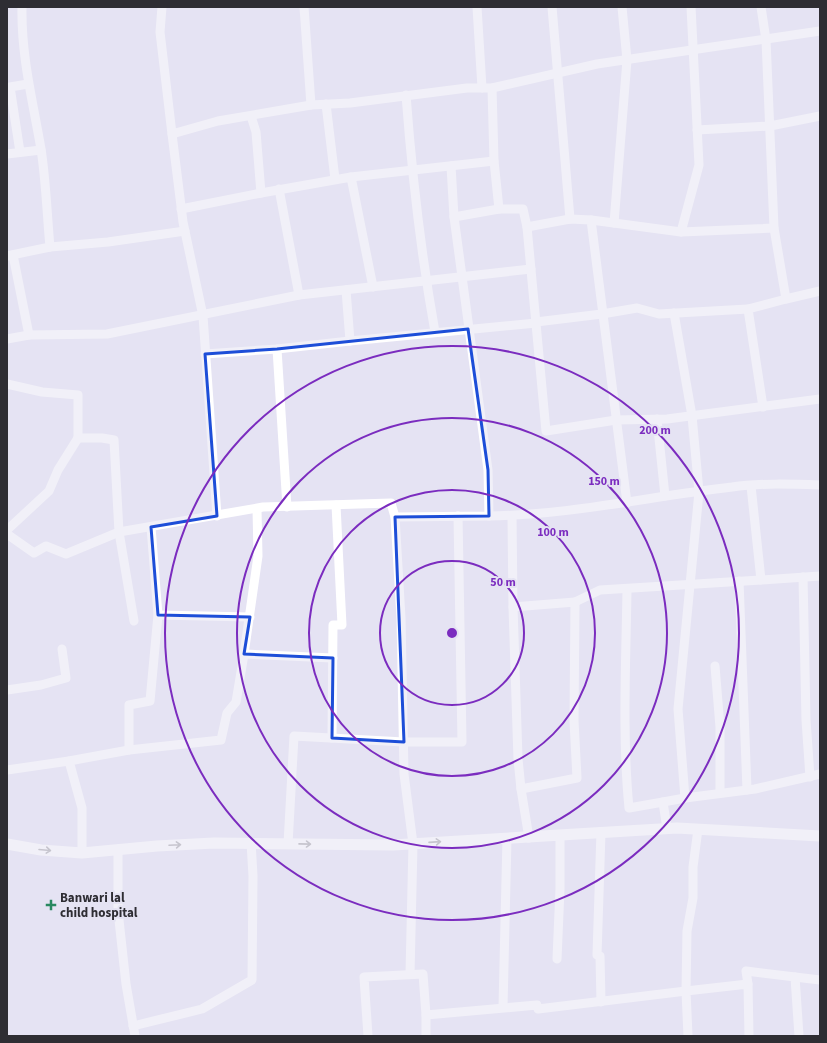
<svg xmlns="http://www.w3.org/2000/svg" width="827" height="1043" viewBox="0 0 827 1043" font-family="'Source Sans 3',sans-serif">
  <rect width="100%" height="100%" fill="#e5e3f3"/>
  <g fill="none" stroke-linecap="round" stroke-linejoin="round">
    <g stroke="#fff" stroke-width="9">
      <path d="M162,7l-2,25 12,102 46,-13 93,-16 39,-2 117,-15h25l105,-24 223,-33"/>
      <path d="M304,7l7,98"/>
      <path d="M477,7l5,81"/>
      <path d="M552,7l18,212"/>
      <path d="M691,7l8,158 -18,67 93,-4 -8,-188 -5,-33"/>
      <path d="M406,95c6,80 15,159 29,237"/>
      <path d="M326,104l9,75"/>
      <path d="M697,130l73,-4 50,-10"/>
      <path d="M172,134l11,88 20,94 14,200"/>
      <path d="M20,152l-10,-65 18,-3"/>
      <path d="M7,154l34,-4"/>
      <path d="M451,166l3,51"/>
      <path d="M351,177l143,-16"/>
      <path d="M279,189l20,106"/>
      <path d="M261,193l90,-16 22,110"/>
      <path d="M181,209l80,-16 -5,-61 -5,-16"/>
      <path d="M499,209h24l4,18 43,-8 21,1 36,283"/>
      <path d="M591,220l23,3 13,-163 -5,-53"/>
      <path d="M614,223l67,9"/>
      <path d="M527,227l19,204 70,-11 51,-1 153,-20"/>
      <path d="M774,228l12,71 34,-8"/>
      <path d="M50,247l58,-5 77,-11"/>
      <path d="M13,255l16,80"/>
      <path d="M7,256l43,-9c-3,-32 -4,-66 -9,-98 -8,-47 -20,-93 -19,-142"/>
      <path d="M346,290l4,51 186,-18"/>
      <path d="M536,322l66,-8 35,-6 22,6 89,-5"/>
      <path d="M7,339l22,-4 78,-1 192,-39 232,-26"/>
      <path d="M277,349l10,158"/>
      <path d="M205,354l72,-5 73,-8"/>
      <path d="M7,384l35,8 36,3v43h24l12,2 5,92 15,89"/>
      <path d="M763,407l-15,-98 38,-10"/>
      <path d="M657,419l8,77"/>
      <path d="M751,486l10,94 59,-4"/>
      <path d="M489,516c82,-1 162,-20 243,-29 28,-4 59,-3 88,-2"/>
      <path d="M512,516l1,91 62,-5 -1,119 3,57 -56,11 8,49"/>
      <path d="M151,527l7,88 -8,86 -21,4v45l92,-10 6,-27 9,-11 8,-48 14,-98 -1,-47"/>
      <path d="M7,530l42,-39 9,-21 20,-32"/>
      <path d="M7,534l27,19 12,-7 20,8 53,-22 144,-25 128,-4 4,14"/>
      <path d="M803,577l3,143 4,57"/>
      <path d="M739,581l8,209"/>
      <path d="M627,589c-1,73 -5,147 2,219l34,-6"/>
      <path d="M575,602l25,-12 161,-10"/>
      <path d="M513,607l5,152 3,30"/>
      <path d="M158,615l92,2"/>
      <path d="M244,654l89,4"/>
      <path d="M715,666l5,61v66"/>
      <path d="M7,690l34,-5 25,-7 -4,-29"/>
      <path d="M332,738l1,-113h9l-6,-120"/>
      <path d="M7,770l62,-9"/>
      <path d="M685,798l70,-9 65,-15"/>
      <path d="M667,829l-4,-27 22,-4 -7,-89 21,-217 -7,-76 -18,-103"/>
      <path d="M601,832l-4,123 3,1 1,46"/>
      <path d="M288,844l6,-108 110,6h58l-4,-226"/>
      <path d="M118,851v60l8,73 9,52"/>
      <path d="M82,853v-45l-13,-47 60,-11"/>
      <path d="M557,959l3,-70v-54"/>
      <path d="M410,974l3,-130 -9,-70 -3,-156 -6,-101 94,-1 -1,-46 -34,-253 45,-8 -5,-48 -2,-73"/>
      <path d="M795,977l25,3"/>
      <path d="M748,984l-2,-13 49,6 4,59"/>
      <path d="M503,1007l4,-169"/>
      <path d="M426,1015v21"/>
      <path d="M133,1026l69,-17 50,-29 1,-104 -2,-34"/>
      <path d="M368,1036l-4,-59 59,-3 3,41 111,-10 1,4 148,-18 1,-60 6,-33v-31l5,-38"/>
      <path d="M688,1036l-2,-45 62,-7 1,52"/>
    </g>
    <path stroke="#fff" stroke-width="11" d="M7,844l34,6 41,3 75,-7 57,-3 179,2 284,-17 143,8"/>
  </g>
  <defs><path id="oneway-shaft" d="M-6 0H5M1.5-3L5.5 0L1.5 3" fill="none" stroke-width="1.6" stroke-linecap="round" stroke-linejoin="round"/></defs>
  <g stroke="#a1a0a3">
    <use href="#oneway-shaft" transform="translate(435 842) rotate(-4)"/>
    <use href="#oneway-shaft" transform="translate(305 844) rotate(1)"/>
    <use href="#oneway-shaft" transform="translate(175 845) rotate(-3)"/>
    <use href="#oneway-shaft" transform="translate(45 850) rotate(5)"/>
  </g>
  <path d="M0 0H827V1043H0ZM468,329l20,141 1,46 -94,1 9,225 -72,-4 1,-80 -89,-4 6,-37 -92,-2 -7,-88 66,-11 -12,-162 72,-5z" fill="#e5e3f3" fill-opacity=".55" fill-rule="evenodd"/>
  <path fill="none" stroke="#1d4ed8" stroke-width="3" stroke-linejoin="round" d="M468,329l20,141 1,46 -94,1 9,225 -72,-4 1,-80 -89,-4 6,-37 -92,-2 -7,-88 66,-11 -12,-162 72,-5z"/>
  <g fill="none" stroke="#7b2cbf" stroke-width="2">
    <circle cx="452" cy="633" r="72"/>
    <circle cx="452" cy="633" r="143"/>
    <circle cx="452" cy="633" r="215"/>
    <circle cx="452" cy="633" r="287"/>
  </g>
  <path fill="#298860" stroke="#e5e3f3" stroke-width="1.5" d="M49 899h4v4h4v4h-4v4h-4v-4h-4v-4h4z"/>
  <g text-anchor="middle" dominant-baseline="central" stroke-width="4" stroke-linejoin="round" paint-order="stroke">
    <g font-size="13" font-weight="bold" fill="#2e2d33" stroke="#e5e3f3" text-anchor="start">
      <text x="60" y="898">Banwari lal<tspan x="60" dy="15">child hospital</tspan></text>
    </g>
  </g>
  <circle cx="452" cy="633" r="6" fill="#7b2cbf" stroke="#e5e3f3" stroke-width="2"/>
  <g font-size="12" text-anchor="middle" font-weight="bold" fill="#7b2cbf" stroke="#e5e3f3" stroke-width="4" stroke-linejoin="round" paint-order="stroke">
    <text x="655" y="434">200 m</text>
    <text x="604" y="485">150 m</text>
    <text x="553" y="536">100 m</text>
    <text x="503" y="586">50 m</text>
  </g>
  <rect width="827" height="1043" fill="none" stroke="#2e2d33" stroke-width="16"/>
</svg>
